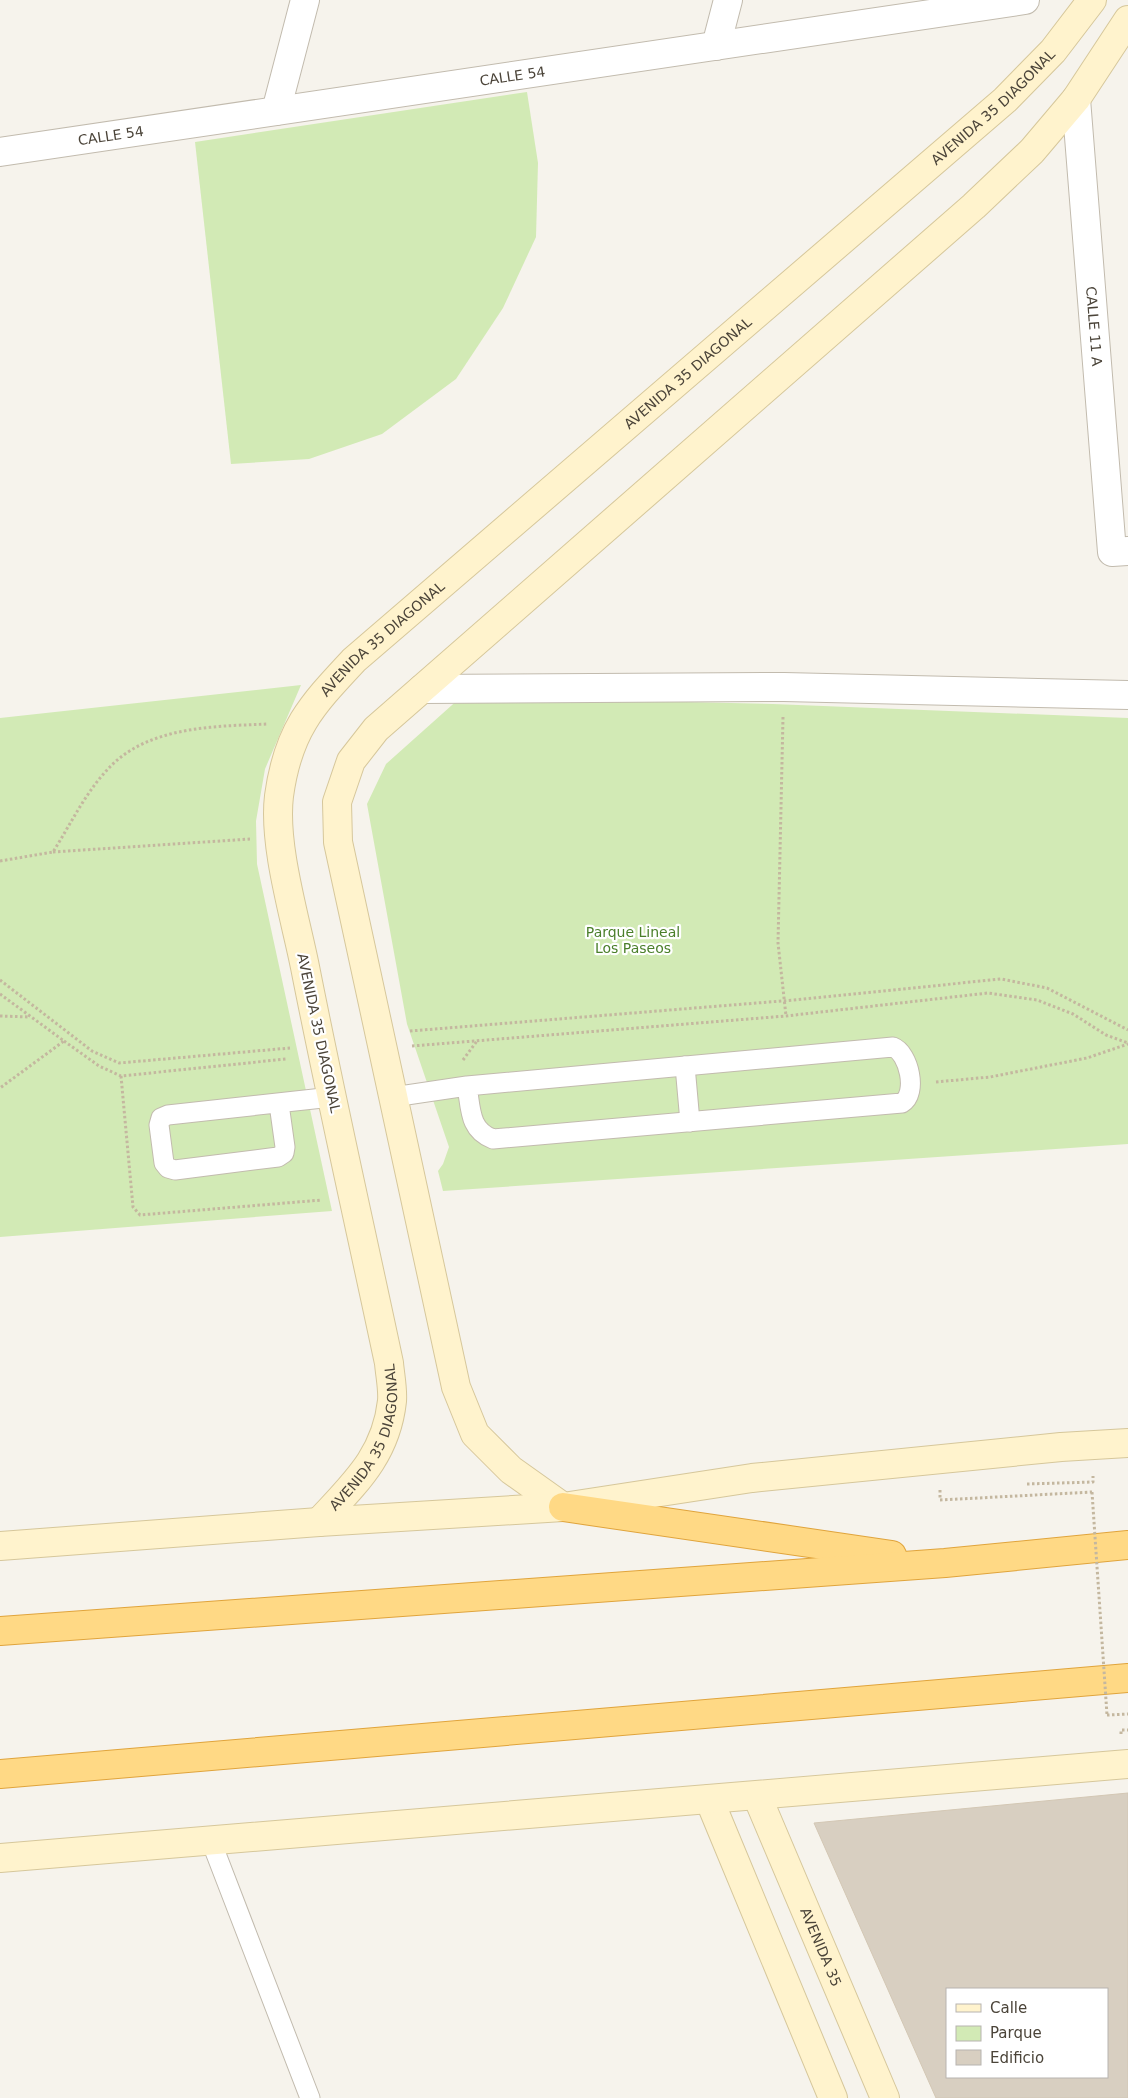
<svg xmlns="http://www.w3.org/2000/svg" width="1128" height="2098" viewBox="0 0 1128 2098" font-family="'DejaVu Sans',sans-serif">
  <rect width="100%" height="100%" fill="#f6f3ec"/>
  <g fill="#d2eab5">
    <path d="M527,92l11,71 -2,74 -33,71 -47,71 -74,55 -73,25 -78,5 -36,-322z"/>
    <path d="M301,685l-36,84 -9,52 1,43 75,347 -332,26v-519z"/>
    <path d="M461,697l312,7 355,14v426l-685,47 -5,-20 5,-7 6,-17 -42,-123 -40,-220 19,-40z"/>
  </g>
  <path fill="#d8cfc1" stroke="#d3c7b4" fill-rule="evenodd" d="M1128,1793v305h-192l-122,-275zM947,1989h160v88h-160z"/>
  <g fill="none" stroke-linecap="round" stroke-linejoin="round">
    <defs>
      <g id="service">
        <path d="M685,1066l5,56"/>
        <path d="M393,1097l74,-11 426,-39c16,6 25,47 9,56l-409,36c-24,-9 -22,-30 -26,-53"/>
        <path d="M279,1104l6,43 -1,6 -6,4 -103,13 -7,-2 -4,-5 -5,-38 2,-7 7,-3 164,-18"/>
        <path d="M211,1841l99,257"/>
      </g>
      <g id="minor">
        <path d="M716,46l12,-46"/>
        <path id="s1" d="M1076,99l36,453 16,-1"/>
        <path d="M276,111l29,-111"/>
        <path id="s2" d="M0,152l1025,-152"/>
        <path d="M422,689l362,-2 344,8"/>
      </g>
      <g id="secondary">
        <path d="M563,1507l-52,-37 -36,-36 -19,-47 -118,-545 -1,-40 14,-41 25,-32 598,-523 58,-55 44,-52 52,-79"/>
        <path id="s3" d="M319,1522c35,-38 67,-66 73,-121 1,-12 -2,-26 -3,-38 -28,-132 -58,-264 -84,-396 -10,-50 -32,-122 -26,-171 9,-66 32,-90 75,-136l651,-560 48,-49 39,-51"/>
        <path d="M0,1546l319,-24 244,-15 189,-29 309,-31 67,-4"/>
        <path id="s4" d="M757,1796l128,302"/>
        <path d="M709,1799l124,299"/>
        <path d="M0,1858l1128,-94"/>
      </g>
      <g id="trunk">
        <path d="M563,1507l329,48"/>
        <path d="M0,1631l945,-68 183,-18"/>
        <path d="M0,1774l1128,-96"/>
      </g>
    </defs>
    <use href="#service" stroke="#c2bbae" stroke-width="21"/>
    <use href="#minor" stroke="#c2bbae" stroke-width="30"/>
    <use href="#secondary" stroke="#d6c79b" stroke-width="30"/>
    <use href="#trunk" stroke="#e0a43c" stroke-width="30"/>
    <g stroke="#c4b79f" stroke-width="3" stroke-dasharray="2.5 2.5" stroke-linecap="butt">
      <path d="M783,717l-5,226 8,73"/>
      <path d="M53,852l197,-13"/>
      <path d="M0,861l53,-9c21,-33 41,-78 75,-100 40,-26 94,-26 140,-28"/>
      <path d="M0,980l92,71 27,12 171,-15"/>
      <path d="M0,994l64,47 -64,47"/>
      <path d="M0,1016l30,1"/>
      <path d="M410,1031l384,-31 207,-21 46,9 81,42"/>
      <path d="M64,1041l35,25 22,10 165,-17"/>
      <path d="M412,1046l374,-30 202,-23 49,7 36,14 33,21 22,8"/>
      <path d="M463,1060l14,-19"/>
      <path d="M121,1076l12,131 7,8 182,-15"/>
      <path d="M936,1082l54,-5 97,-19 41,-14"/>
      <path d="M1027,1484l66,-2v-6"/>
      <path d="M940,1490v10l152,-8"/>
      <path d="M1107,1715l21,-1"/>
      <path d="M1121,1734v-4h7"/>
    </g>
    <use href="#service" stroke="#fff" stroke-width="19"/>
    <use href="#minor" stroke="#fff" stroke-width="28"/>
    <use href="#secondary" stroke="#fff3cd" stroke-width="28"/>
    <use href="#trunk" stroke="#ffd985" stroke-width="28"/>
    <path stroke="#c4b79f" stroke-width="3" stroke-dasharray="2.5 2.5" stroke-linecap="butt" d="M1092,1492l15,223"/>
  </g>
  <g text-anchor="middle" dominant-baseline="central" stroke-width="4.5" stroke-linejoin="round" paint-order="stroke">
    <g font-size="14" fill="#4b4439" stroke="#fff">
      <text stroke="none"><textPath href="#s2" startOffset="518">CALLE 54</textPath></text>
      <text stroke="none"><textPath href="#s3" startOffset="1765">AVENIDA 35 DIAGONAL</textPath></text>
      <text stroke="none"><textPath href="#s2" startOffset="112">CALLE 54</textPath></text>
      <text stroke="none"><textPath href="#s1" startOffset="228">CALLE 11 A</textPath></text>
      <text stroke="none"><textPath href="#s3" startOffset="1360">AVENIDA 35 DIAGONAL</textPath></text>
      <text stroke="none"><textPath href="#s3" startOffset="955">AVENIDA 35 DIAGONAL</textPath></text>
      <text transform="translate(319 1033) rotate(78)">AVENIDA 35 DIAGONAL</text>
      <text stroke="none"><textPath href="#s3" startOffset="100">AVENIDA 35 DIAGONAL</textPath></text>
      <text stroke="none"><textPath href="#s4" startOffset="164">AVENIDA 35</textPath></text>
    </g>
    <g font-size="14" fill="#4a7f2a" stroke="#fff">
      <text x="633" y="932">Parque Lineal<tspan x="633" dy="16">Los Paseos</tspan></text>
    </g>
  </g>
  <rect x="946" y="1988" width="162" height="90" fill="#ffffff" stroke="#b7b4b0"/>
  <rect x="956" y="2004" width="25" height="8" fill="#fff3cd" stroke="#b7b4b0"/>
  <text x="990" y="2013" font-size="15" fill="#4b4439">Calle</text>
  <rect x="956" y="2026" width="25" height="15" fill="#d2eab5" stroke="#b7b4b0"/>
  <text x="990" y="2038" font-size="15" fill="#4b4439">Parque</text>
  <rect x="956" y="2050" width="25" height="15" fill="#d8cfc1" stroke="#b7b4b0"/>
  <text x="990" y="2063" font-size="15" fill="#4b4439">Edificio</text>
</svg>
